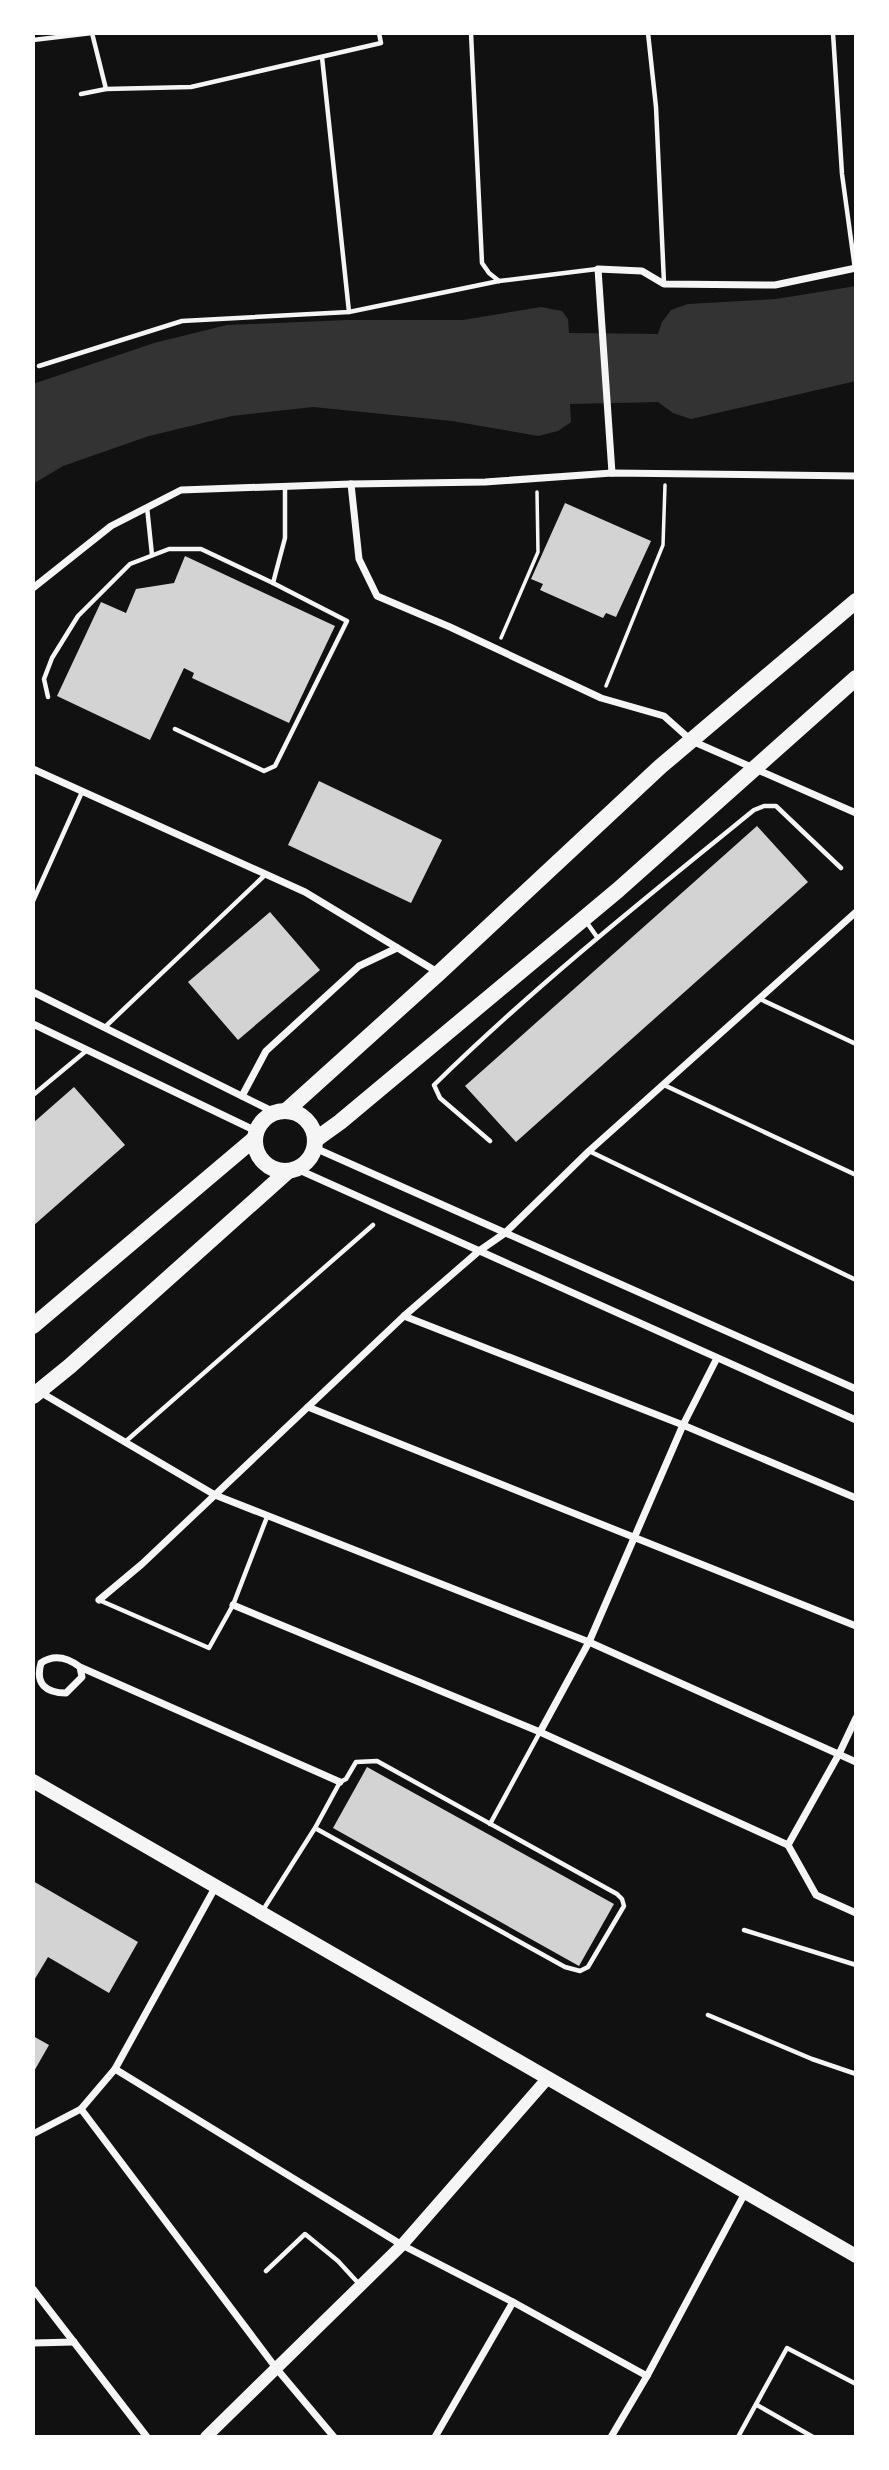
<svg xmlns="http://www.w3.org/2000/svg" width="889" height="2470" viewBox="0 0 889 2470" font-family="Inter,sans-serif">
  <rect width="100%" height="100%" fill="#111"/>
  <path fill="#333" d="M856,286v95l-165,38 -18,-6 -15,-11 -88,2 1,18 -13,9 -20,5 -86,-15 -139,-14 -81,9 -83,20 -86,30 -30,18v-100l121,-41 73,-18 120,-5h116l78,-13 21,4 6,8 1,14 89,1 4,-12 9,-12 17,-6 88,-5z"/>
  <g fill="#d3d3d3">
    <path d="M565,503l86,38 -35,76 -10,-4 -3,5 -63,-28 3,-6 -12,-5z"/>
    <path d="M185,556l150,70 -46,97 -97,-45 2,-5 -10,-5 -34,72 -93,-44 44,-94 25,11 10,-24 38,-6z"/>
    <path d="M319,781l123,59 -31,63 -123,-58z"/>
    <path d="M757,826l51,56 -292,260 -51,-56z"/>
    <path d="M270,912l50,58 -82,70 -50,-58z"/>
    <path d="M74,1087l51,58 -92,81v-103z"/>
    <path d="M367,1767l247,137 -35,62 -246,-138z"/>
    <path d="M33,1881l105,61 -29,51 -61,-36 -15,25z"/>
    <path d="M33,2036l16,9 -16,28z"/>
  </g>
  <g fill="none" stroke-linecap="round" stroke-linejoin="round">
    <g stroke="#f5f5f5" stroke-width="3.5">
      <path d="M501,638l37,-86 -1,-60"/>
      <path d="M606,686l57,-141 2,-60"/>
    </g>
    <g stroke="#f5f5f5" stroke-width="4.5">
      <path d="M92,33l14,56"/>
      <path d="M471,33l11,230 7,10 10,8"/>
      <path d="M648,33l8,74 8,176"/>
      <path d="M833,33l9,141 13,95"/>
      <path d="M33,40l59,-7"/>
      <path d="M322,57l27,255"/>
      <path d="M81,94l25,-5 85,-2 190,-44 -2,-10"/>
      <path d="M39,366l143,-45 167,-9 150,-31 98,-12"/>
      <path d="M147,507l5,48"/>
      <path d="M48,697l-4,-18 8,-21 26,-42 52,-52 39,-15h32l72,34 12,-45v-52"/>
      <path d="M175,729l89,42 11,-5 72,-145 -74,-38"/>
      <path d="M33,901l49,-109"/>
      <path d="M585,920l12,17"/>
      <path d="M760,999l96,45"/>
      <path d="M105,1027l161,-153"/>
      <path d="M664,1085l192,90"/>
      <path d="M33,1095l53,-44"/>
      <path d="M490,1141l-50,-43 -6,-13c101,-99 210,-186 320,-275l10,-4h12l65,62"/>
      <path d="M589,1151l267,129"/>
      <path d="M125,1442l248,-217"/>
      <path d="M99,1600l110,48 24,-43 34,-88"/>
      <path d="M490,1824l50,-92"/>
      <path d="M263,1910l52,-82 25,-46 6,-3 10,-17 21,-1 240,133 5,5 2,7 -36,61 -8,4 -15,-4 -250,-139"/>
      <path d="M744,1930l112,35"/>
      <path d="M708,2015l104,44 44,15"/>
      <path d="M266,2271l39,-37 33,27 22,24"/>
      <path d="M757,2405l56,32"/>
      <path d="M738,2437l49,-89 69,36"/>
    </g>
    <g stroke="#f5f5f5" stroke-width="7">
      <path d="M612,473l-14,-204 44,2 22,13 111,1 81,-17"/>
      <path d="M351,484l8,75 18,37 73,31 151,71 63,18 28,25 164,72"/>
      <path d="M33,588l78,-62 70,-36 170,-6 134,-2 127,-9 244,3"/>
      <path d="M33,769l272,123 134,81"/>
      <path d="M33,992l241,120"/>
      <path d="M33,1024l223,107"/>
      <path d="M242,1096l24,-45 93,-85 38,-18"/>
      <path d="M315,1148l541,241"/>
      <path d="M297,1169l559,251"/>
      <path d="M404,1316l279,109 173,73"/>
      <path d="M40,1392l175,103 374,147 267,120"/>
      <path d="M308,1407l548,219"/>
      <path d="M99,1600l43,-36 262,-248 75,-65 26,-18 84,-82 267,-239"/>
      <path d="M233,1605l307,127 248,113"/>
      <path d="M80,1667l2,10 -16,16c-20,0 -31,-9 -25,-30 13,-9 27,-5 39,4l260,115"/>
      <path d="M540,1732l49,-90 94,-217 34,-67"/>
      <path d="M788,1845l51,-91 17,-36"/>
      <path d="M788,1845l28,50 40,18"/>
      <path d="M115,2069l287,176 111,57 134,74"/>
      <path d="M81,2109l195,259 58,69"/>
      <path d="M33,2134l48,-25 34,-40 101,-183"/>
      <path d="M33,2289l114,148"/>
      <path d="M33,2343l41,-1"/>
      <path d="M435,2437l78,-135"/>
      <path d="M611,2437l36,-61 98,-183"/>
    </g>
    <path stroke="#f5f5f5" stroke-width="12" d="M206,2437l196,-192 145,-166"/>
    <path stroke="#f5f5f5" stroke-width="14" d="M33,1781l823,475"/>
    <g stroke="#f5f5f5" stroke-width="16">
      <circle cx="285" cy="1141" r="30"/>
      <path d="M286,1111l153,-138 222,-207 195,-165"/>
      <path d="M315,1140l25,-18 278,-232 238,-212"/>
      <path d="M33,1326l221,-187"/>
      <path d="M33,1396l37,-30 218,-195"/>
    </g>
  </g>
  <rect width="889" height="2470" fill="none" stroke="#ffffff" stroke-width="70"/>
</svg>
